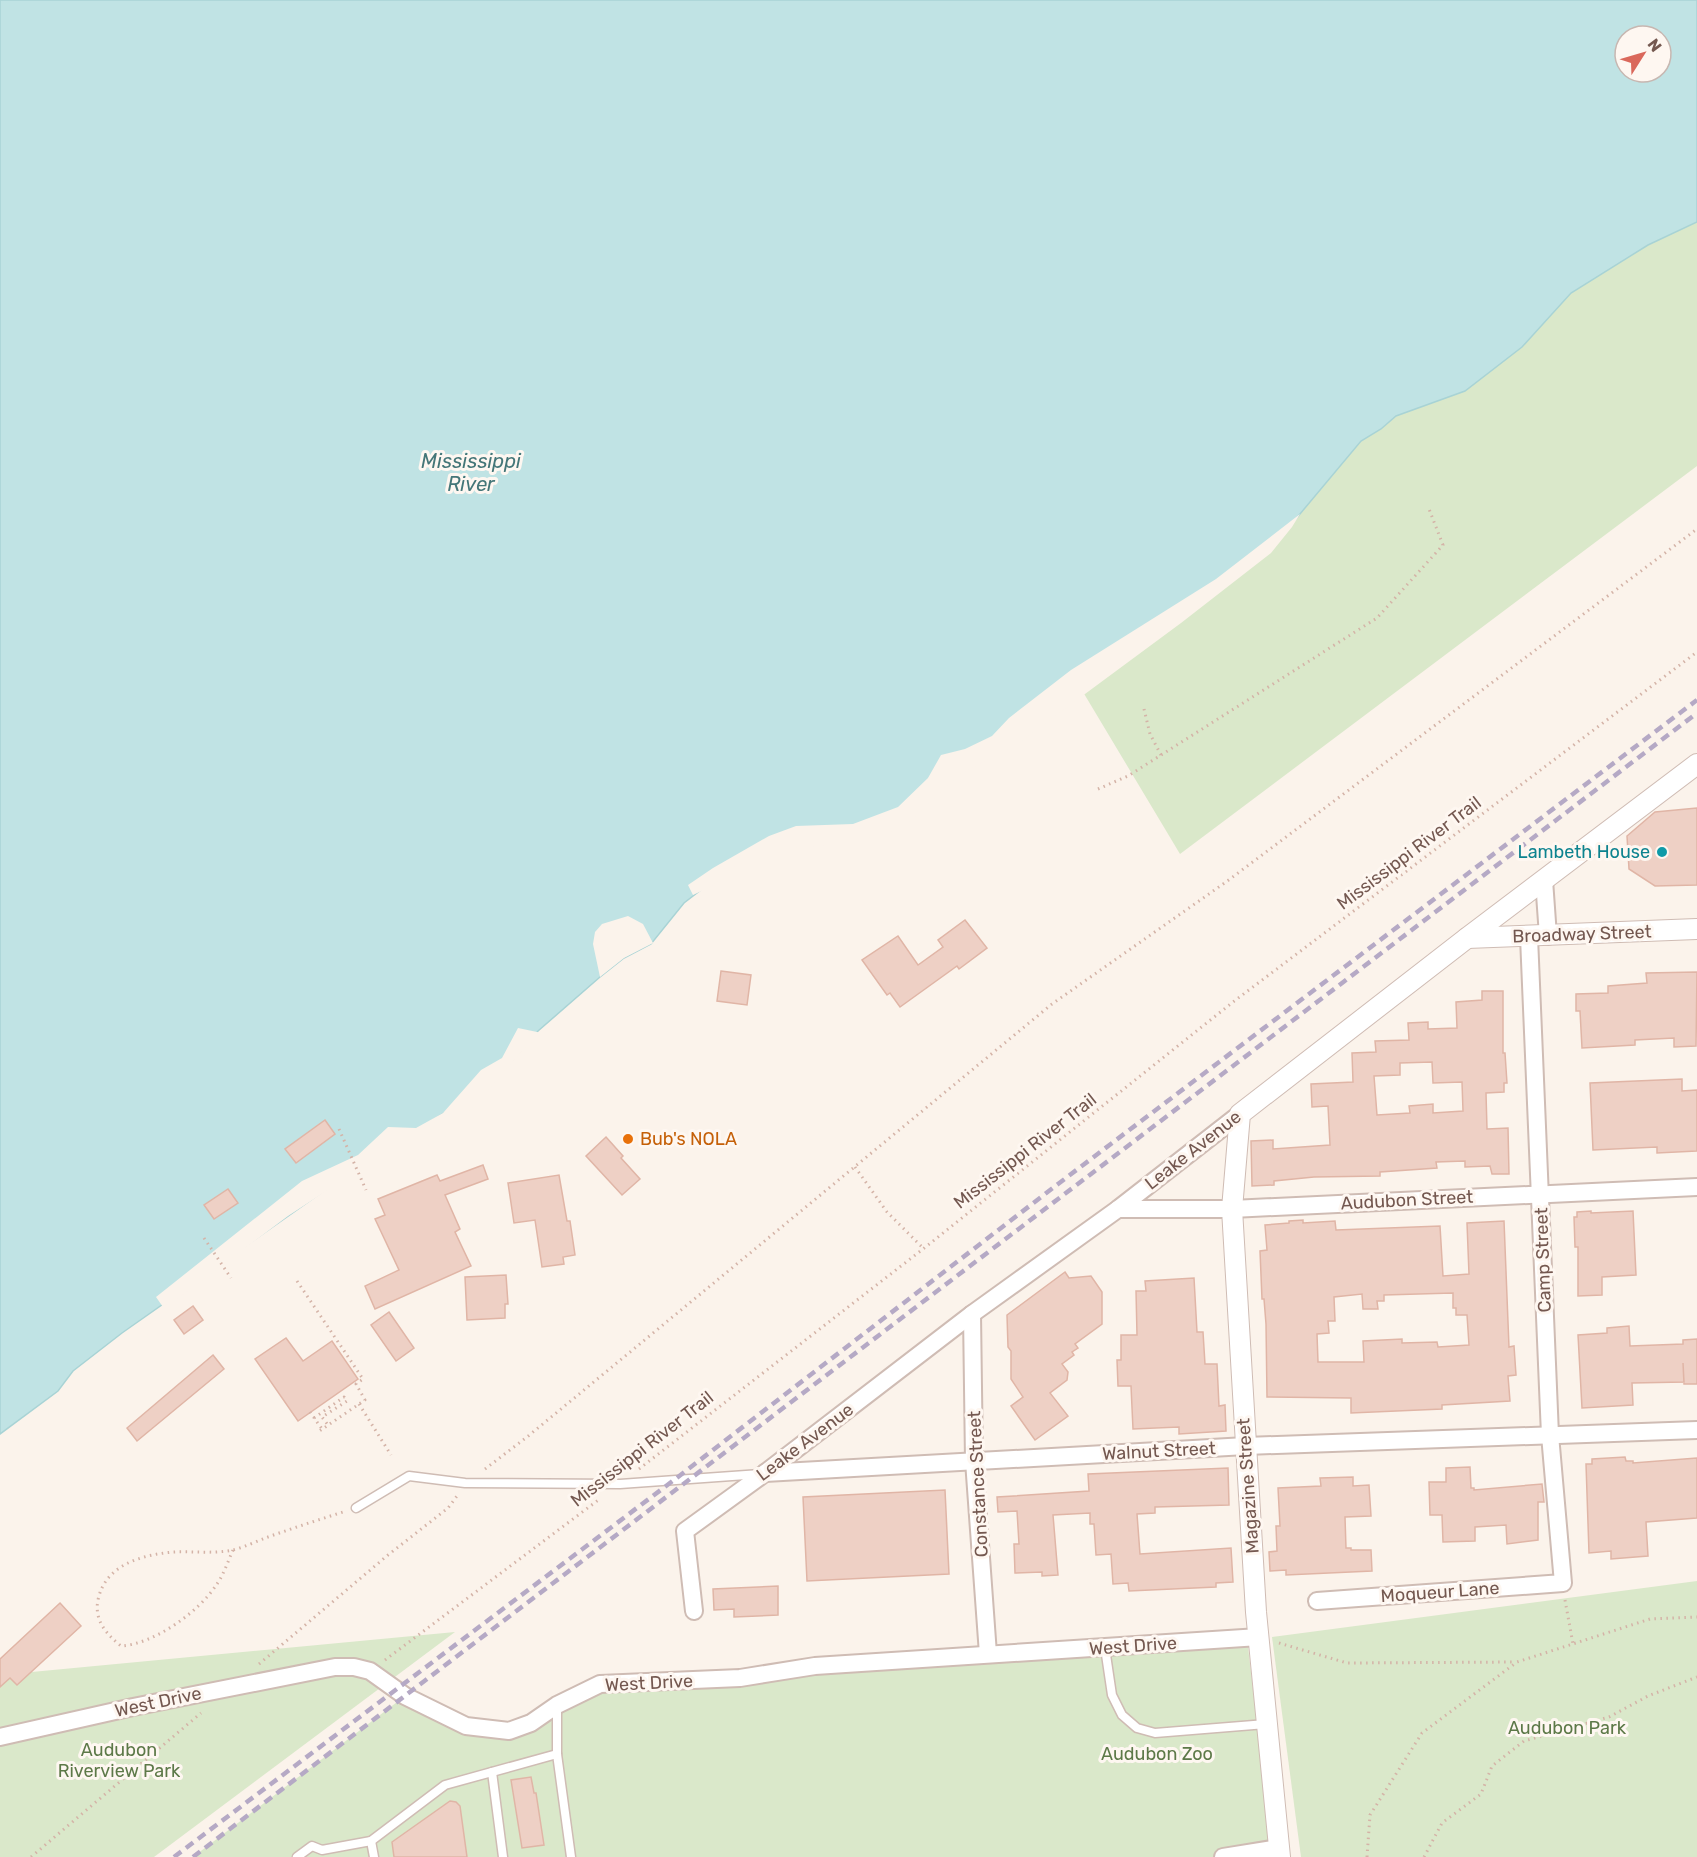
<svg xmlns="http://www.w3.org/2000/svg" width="1697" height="1857" viewBox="0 0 1697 1857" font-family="Rubik,sans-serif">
  <rect width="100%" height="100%" fill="#fbf3eb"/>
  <g fill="#dae8ca">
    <path d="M1697,194v272l-517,388 -97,-162 186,-141 92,-110 20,-12 64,-55z"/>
    <path d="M1697,1581v276h-396l-29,-220z"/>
    <path d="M455,1632l-301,225h-154v-182z"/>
    <path d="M1248,1647l25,210h-1080l212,-161 61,30 43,5 91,-47 215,-18z"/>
  </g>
  <path fill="#c0e3e4" stroke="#a8d3d5" stroke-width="1.5" fill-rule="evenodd" d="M0,0h1697v222l-49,23 -77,48 -49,54 -57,44 -69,25 -15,13 -20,12 -92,110 -311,220 -55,54 -107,19 -60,19 -52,40 -33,41 -27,14 -24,19 -62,54 -47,53 -126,78 -243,171 -49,38 -15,20 -58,43zM1625,36h36v36h-36z"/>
  <g fill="#fbf3eb">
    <path d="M1300,514l-8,13 -21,26 -90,70 -165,122 -56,29 -57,54 -63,17 -43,2 -60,18 -27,22 -17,8 -5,-10 25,-17 56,-32 27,-10 57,-2 45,-17 30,-29 13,-23 24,-6 27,-13 17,-18 62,-48 145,-91z"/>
    <path d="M628,916l15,8 10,19 -29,15 -24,19 -7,-33 2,-12 7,-8z"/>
    <path d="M518,1028l24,5 -18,16 -73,83 -14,10 -27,11 -44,12 -78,51 -107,80 -18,11 -7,-10 146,-116 56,-26 30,-28 28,1 27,-15 38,-43 21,-12z"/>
  </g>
  <g fill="#eed0c5" stroke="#e0b5a6" stroke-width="1.5" fill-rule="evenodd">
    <path d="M1697,808v77l-42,1 -26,-17 -2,-33 28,-24z"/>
    <path d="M965,920l22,28 -28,21 -2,-3 -57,41 -10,-14 -3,2 -25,-35 36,-24 20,29 25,-18 -5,-7z"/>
    <path d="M721,971l30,4 -4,30 -30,-4z"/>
    <path d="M1697,972l-1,74 -22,1v-9l-39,2v5l-53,3 -2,-37h-4v-17l32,-1v-7l39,-3 -1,-10z"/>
    <path d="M1482,991h21v62h2l2,30h-3v9l-18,1 1,36 21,-1 1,46h-17l-2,-8 -25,1v-6l-29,1 1,6 -57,4v4l-66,1 -40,4v4l-22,1 -1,-45 22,-1v9l57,-4 -2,-39 -16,1 -1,-23 42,-2 -1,-29 24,-1 -1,-11 34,-1 -1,-17 20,-1v7l29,-1 -1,-26 26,-2zM1432,1062l1,21 29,-1 1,29 -30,2v-9l-24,2 1,7 -33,2 -3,-39 26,-1v-12z"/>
    <path d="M1682,1079v12l15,-1v61l-40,2v-6l-64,3 -3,-67z"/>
    <path d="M325,1120l10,14 -39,29 -11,-14z"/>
    <path d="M606,1137l17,19 -2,2 19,21 -18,16 -36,-39z"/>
    <path d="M483,1165l5,14 -43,16 15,34 -5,3 16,34 -96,43 -10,-23 34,-16 -24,-51 10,-4 -7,-16 59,-24 3,6z"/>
    <path d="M559,1175l8,46h3l5,34 -12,2 1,7 -22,3 -7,-47 -21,3 -6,-40z"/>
    <path d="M228,1189l10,14 -24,16 -10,-14z"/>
    <path d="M1591,1211v2l42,-2 3,64 -34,2v18l-24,1v-49h-3l-1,-30h3v-5z"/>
    <path d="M1303,1220v3l32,-2 1,9 104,-4 3,50 26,-2 -2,-51 37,-2 5,126 5,-1 2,29 -8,1 2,25 -68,4v4l-91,4v-15l-84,-1 -1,-73 -2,-25h-2l-2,-48 7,-1 -2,-25 24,-2v-2zM1453,1293v15h3v7h11l2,30 -31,2 -1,-5 -35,1v-4l-39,2 1,21h-46l-1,-28 12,-1 -1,-12h7l-1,-24 28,-3 1,15h15l-1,-8h7v-6z"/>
    <path d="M1065,1272l4,6 22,-2 11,16v32l-27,20 3,4 -6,4 2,3 -12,9 6,8 -1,8 -17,13 18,23 -33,24 -24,-34 12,-9 -12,-18v-28l-3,-4 -1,-32z"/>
    <path d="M506,1275l2,29h-3v14l-38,2 -2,-43z"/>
    <path d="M1194,1278l3,54h6l2,32h12l2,42 6,-1 1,26 -47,3v-7l-46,2 -2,-43h-13l-1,-26h4v-25h16l-1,-44h10l-1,-10z"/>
    <path d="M193,1306l10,14 -19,14 -10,-14z"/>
    <path d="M389,1312l25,36 -18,13 -25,-36z"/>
    <path d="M1629,1326l1,20 53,-2v-4l14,-1v45h-13l-1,-21 1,19 -52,1 1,22 -51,3 -4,-73 29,-2v-5z"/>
    <path d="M286,1338l17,23 29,-20 26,38 -60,42 -43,-62z"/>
    <path d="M213,1355l11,14 -87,72 -10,-13z"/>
    <path d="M1625,1457l1,4h7v2l64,-5v60l-51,4 2,34 -37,3v-8l-22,2 -3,-89h6v-5z"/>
    <path d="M1470,1467l1,21h3v2l68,-6 2,18h-6v38l-31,4 -1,-19 -31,2v14l-32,1 -1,-27h-12l-1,-33h17v-14z"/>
    <path d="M1228,1468l1,37 -74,2v6l-18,1 3,40 91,-6 2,34 -17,1v4l-87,4 -1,-8 -15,1 -2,-30 -15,1 -2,-31h-4v-11l-37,2 5,60 -16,1v-4l-27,1 -1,-29h5l-2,-33 -19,1 -1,-15 92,-6 -1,-17z"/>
    <path d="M1353,1477v9l16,-1 2,31 -26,1 1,31h5v2h20l1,21 -86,4v-5l-16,1 -1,-19 8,-1 -1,-25h4l-2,-38 43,-2 -1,-8z"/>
    <path d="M945,1490l4,84 -142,7 -4,-84z"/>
    <path d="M778,1586v29l-44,2v-8l-20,1 -1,-21z"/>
    <path d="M60,1603l21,23 -64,59 -7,-7 -10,9v-28z"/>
    <path d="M531,1777l3,16h2l8,52 -22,3 -11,-68z"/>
    <path d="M450,1801l6,1 4,4 7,51h-73l-2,-15z"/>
  </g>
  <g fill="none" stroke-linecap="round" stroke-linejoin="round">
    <defs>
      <g id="service">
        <path d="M356,1508l53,-32 56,7 155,1 140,-10"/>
        <path d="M1105,1648l7,47 10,20 15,13 18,5 111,-9"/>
        <path d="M557,1705v49l14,103"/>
        <path d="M492,1772l11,85"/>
        <path d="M371,1841l3,16"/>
        <path d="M297,1857l15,-11 10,4 49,-9 74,-56 112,-31"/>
      </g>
      <g id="minor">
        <path d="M1544,880l4,56"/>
        <path d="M1118,1209h114l465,-22"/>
        <path d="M972,1314l2,147 14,193"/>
        <path d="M765,1473l481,-27 451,-16"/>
        <path d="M1317,1601l246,-18 -13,-148 -21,-498"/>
        <path d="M694,1611l-9,-80 80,-58 207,-159 146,-105 122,-95"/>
        <path d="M0,1737l133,-30 202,-40h19l16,4 35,25 61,30 43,5 22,-8 26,-18 43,-21 140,-6 75,-12 444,-29"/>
        <path d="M1223,1857l55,-9"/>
      </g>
      <g id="tertiary">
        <path d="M1467,938l230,-9"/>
        <path d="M1280,1857l-24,-245 -24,-403 8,-95 227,-176 230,-174"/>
      </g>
    </defs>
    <use href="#service" stroke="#cfbcb4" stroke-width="11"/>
    <use href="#minor" stroke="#cfbcb4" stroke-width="20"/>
    <use href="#tertiary" stroke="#cfbcb4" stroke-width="22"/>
    <g stroke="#d4b3a7" stroke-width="3" stroke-dasharray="1.5 4.5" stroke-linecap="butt">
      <path d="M1144,709l6,25 11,21"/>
      <path d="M1098,789l30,-13 249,-158 66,-73 -14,-36"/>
      <path d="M339,1129l27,61"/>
      <path d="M855,1167l32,45 36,36"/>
      <path d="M204,1238l27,40"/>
      <path d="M297,1281l66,98 -7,5 9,16 -47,32"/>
      <path d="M359,1404l32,51"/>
      <path d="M310,1412l12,17"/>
      <path d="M314,1418l30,-21 3,4 -25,16 6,8"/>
      <path d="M485,1469l42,-32 525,-433 174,-122 471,-353"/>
      <path d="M639,1469l284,-220 310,-247 464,-350"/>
      <path d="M233,1550c-5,11 -9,24 -16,34 -18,28 -63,60 -96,62 -15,-12 -27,-26 -23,-46 7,-35 43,-45 75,-48 20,-1 41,2 60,-2 12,-3 24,-9 35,-13 25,-9 50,-17 75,-25"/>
      <path d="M1565,1600l8,44"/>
      <path d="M1279,1643l68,20 168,-1"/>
      <path d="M385,1660l216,-162"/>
      <path d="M259,1664l129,-109 60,-47 9,-12"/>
      <path d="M31,1857l170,-144"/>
      <path d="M1367,1857l3,-42 52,-82 95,-71 133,-43 47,-2"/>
      <path d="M1424,1857l18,-34 39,-29 11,-28 32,-25 85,-24 39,-21 49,-19"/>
    </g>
    <use href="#service" stroke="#fff" stroke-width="8"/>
    <use href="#minor" stroke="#fff" stroke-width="16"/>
    <use href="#tertiary" stroke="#fff" stroke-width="20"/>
    <g stroke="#b5a9c5" stroke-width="4.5" stroke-dasharray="9 6" stroke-linecap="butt">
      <path d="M174,1857l500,-377 384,-296 639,-484"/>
      <path d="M193,1857l1504,-1144"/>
    </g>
  </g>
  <circle fill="#0f9aa8" stroke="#fef7f1" stroke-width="2" cx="1662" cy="852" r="6"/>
  <circle fill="#e8710a" stroke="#fef7f1" stroke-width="2" cx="628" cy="1139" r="6"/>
  <g text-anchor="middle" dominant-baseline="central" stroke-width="6" stroke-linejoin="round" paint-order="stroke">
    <g font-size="18" fill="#0d838f" stroke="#fef7f1" text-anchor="end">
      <text x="1650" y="852">Lambeth House</text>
    </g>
    <g font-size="18" fill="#745850" stroke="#fef7f1">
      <text transform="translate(1409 853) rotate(-37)">Mississippi River Trail</text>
      <text transform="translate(1582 934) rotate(-2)">Broadway Street</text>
      <text transform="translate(1193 1150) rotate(-38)">Leake Avenue</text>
      <text transform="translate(1025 1151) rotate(-38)">Mississippi River Trail</text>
      <text transform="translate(1407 1200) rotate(-3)">Audubon Street</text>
      <text transform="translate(1543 1260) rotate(-92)">Camp Street</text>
      <text transform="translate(805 1442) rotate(-37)">Leake Avenue</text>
      <text transform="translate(642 1449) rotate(-38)">Mississippi River Trail</text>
      <text transform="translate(1159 1451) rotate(-3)">Walnut Street</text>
      <text transform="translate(978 1484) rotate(-93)">Constance Street</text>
      <text transform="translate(1248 1486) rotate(-94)">Magazine Street</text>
      <text transform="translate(1440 1592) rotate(-4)">Moqueur Lane</text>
      <text transform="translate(1133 1646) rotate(-4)">West Drive</text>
      <text transform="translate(649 1683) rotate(-3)">West Drive</text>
      <text transform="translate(158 1702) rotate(-12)">West Drive</text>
    </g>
    <g font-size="18" fill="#c56008" stroke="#fef7f1" text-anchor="start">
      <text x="640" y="1139">Bub's NOLA</text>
    </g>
    <g font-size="18" fill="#5d7948" stroke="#fef7f1">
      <text x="1567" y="1728">Audubon Park</text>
      <text x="119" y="1750">Audubon<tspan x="119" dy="21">Riverview Park</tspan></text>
      <text x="1157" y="1754">Audubon Zoo</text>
    </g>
    <g font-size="20" font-style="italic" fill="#447678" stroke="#fef7f1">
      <text x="471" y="461">Mississippi<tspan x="471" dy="23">River</tspan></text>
    </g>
  </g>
  <g transform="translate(1643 54) rotate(53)"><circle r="28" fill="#fef7f1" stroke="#c7b7b1" stroke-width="1.5"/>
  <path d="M0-4.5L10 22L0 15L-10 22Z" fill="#da685b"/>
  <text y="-9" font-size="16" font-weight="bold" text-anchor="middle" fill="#745850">N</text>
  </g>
</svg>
